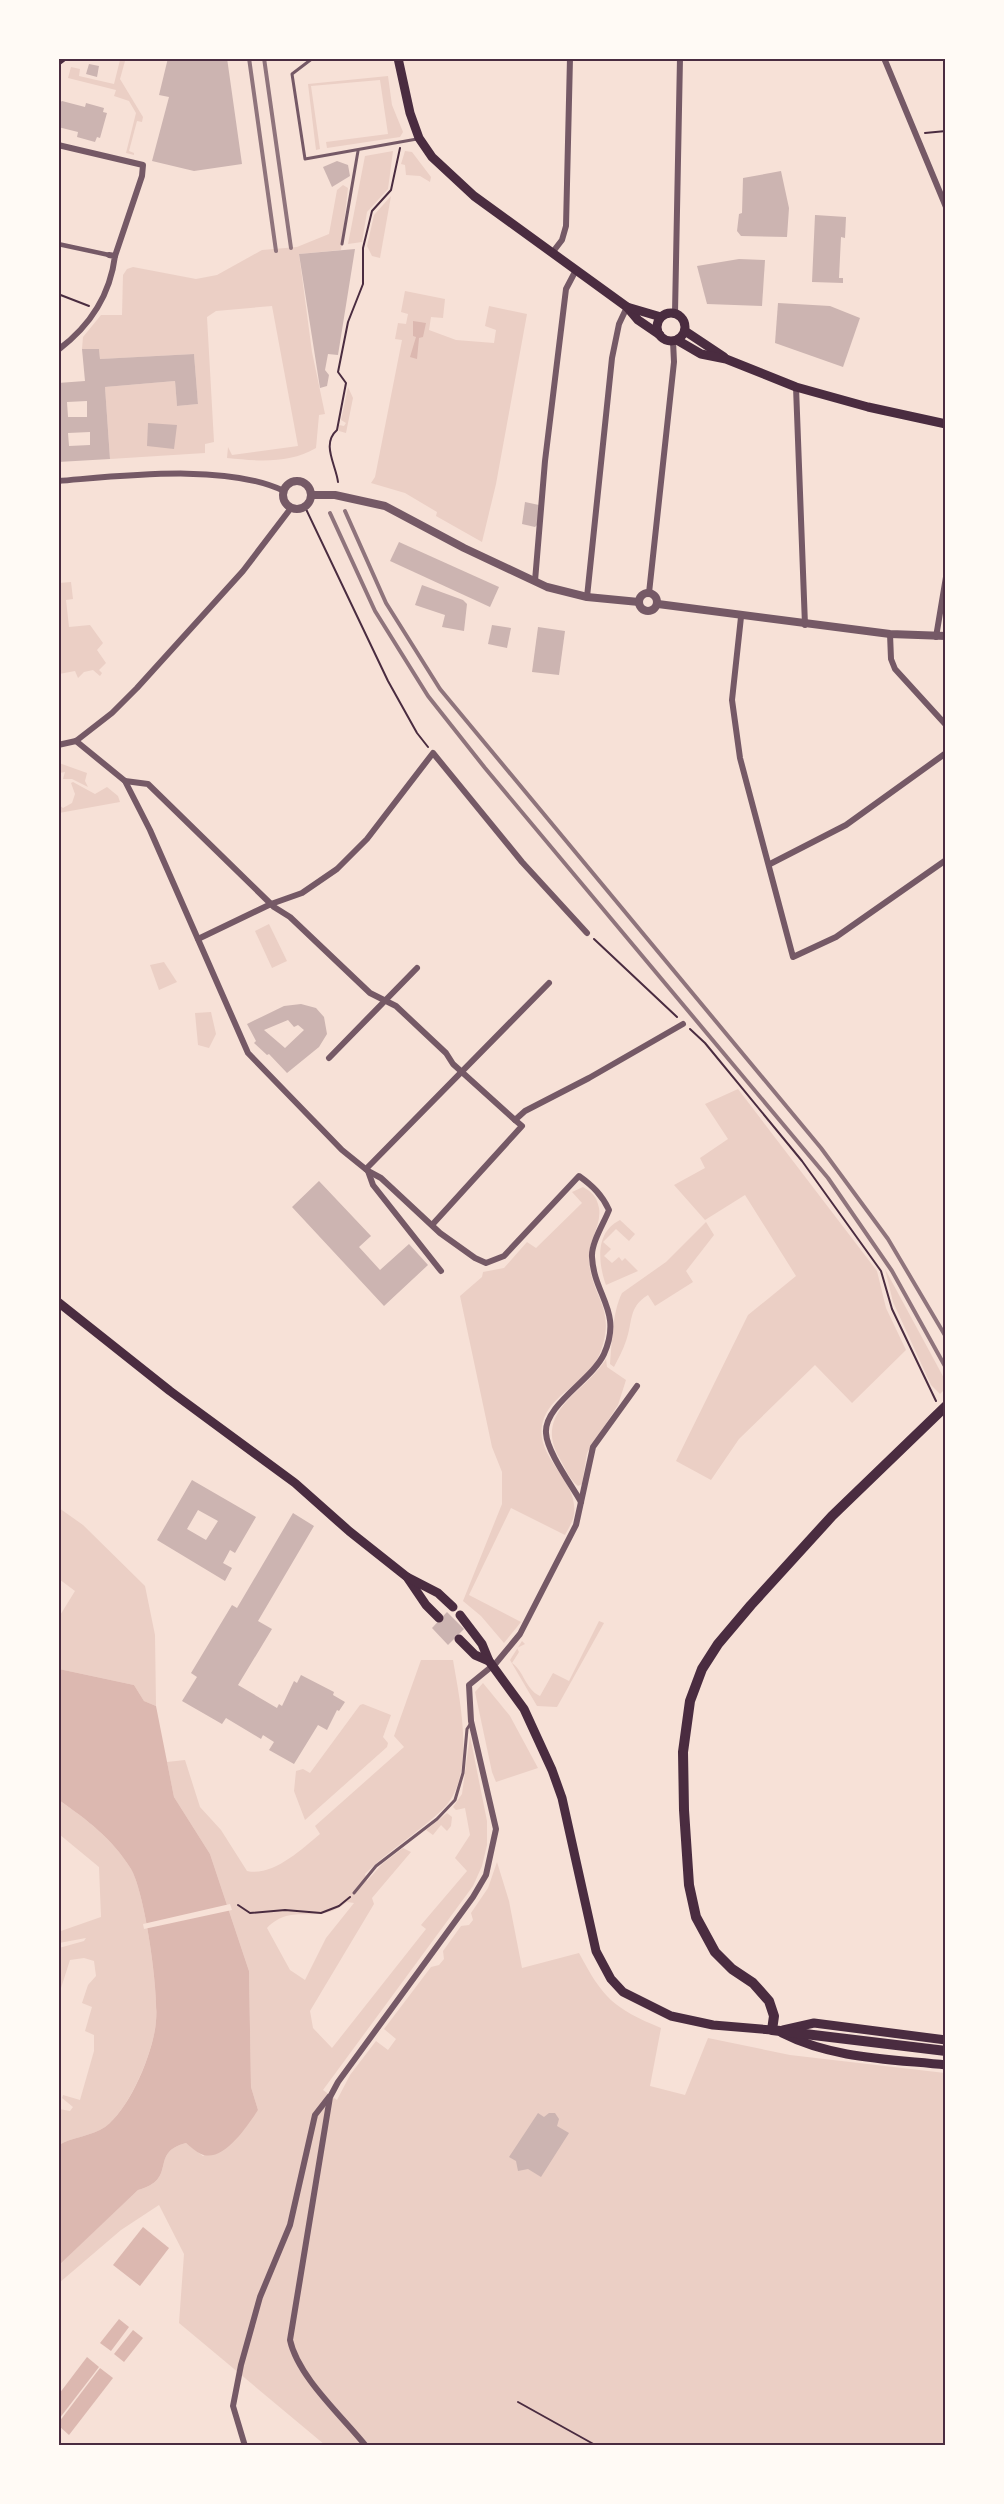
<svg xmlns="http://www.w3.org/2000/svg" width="1004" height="2504" viewBox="0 0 1004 2504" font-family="'IBM Plex Sans',sans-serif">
  <rect width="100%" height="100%" fill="#f7e1d7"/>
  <g fill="#ebcfc5" fill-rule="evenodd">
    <path d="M120,60l5,1 -5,18 23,38 -1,5 -5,-1 -8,30 5,2v2l-8,-2 10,-40 -7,-12 -15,-5 2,-6 -48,-12 3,-11 9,2 -1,7 35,8z"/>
    <path d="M388,76l4,29 11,27 -3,5 -73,11 -1,-6 62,-8 -8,-54 -69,6 9,63 -4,1 -8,-66z"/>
    <path d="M393,151l-5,38 -21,23 -5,30 -14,2 17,-88z"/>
    <path d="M405,151l7,1 19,25 -1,5 -10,-6 -14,-1 -1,-10 -4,-1z"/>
    <path d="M343,185l5,3 -7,62 -42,4 13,98 13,62 -6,1 -3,33c-27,16 -59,13 -89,10l1,-11 4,8 66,-9 -26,-140 -56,5 -9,6 7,125 -9,2v9l-95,6 -5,-72 70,-6 2,25 21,-2 -4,-50 -94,5 -1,-10h-17l1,-12 18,-22h21l1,-40 4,-6 6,-2 63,12 21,-4 45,-25 35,-3 32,-13 8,-44z"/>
    <path d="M391,196l-11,62 -8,-2 -5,-10 7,-31z"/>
    <path d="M405,291l40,8 -2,19 -12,-1 -2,13 27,10 38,3 2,-13 -11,-4 4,-20 38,8 -31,170 -14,58 -46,-26 1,-4 -32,-19 -34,-10 4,-6 27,-137 -7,-1 3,-16 8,1 2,-10 -7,-2z"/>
    <path d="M348,387l5,11 -7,35 -7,-2v-6l5,1 2,-3 -5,-3z"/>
    <path d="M71,582l2,17 -7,1 3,27 21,-2 13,18 -6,7 9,13 -7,7 3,3 -2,3 -7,-6 -9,2 -6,6 -3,-7 -16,3v-91z"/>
    <path d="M59,763l28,10 -2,8 3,6 -16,-8h-9l2,-7 -6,1z"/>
    <path d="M73,782l22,12 12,-7 11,9 2,6 -61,11v-8l4,3 9,-5 3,-9 -4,-11z"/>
    <path d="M269,924l18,37 -15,7 -17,-37z"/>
    <path d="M164,962l13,20 -18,8 -9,-25z"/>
    <path d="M211,1012l5,22 -7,14 -11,-3 -3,-32z"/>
    <path d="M738,1089l139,182 9,37 20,42 -54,53 -37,-38 -76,74 -28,41 -35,-19 72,-146 48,-39 -51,-81 -40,25 -31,-35 31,-17 -5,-10 28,-19 -23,-35z"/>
    <path d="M583,1187c9,5 14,10 16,21 3,18 -12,34 -10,53 3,38 28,47 11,92 -10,28 -45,38 -56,65 -14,38 35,60 30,96 -1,8 -6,15 -9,21l-54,-27 -42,87 52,27 -17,21 -23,-27 -18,-15 39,-97v-32l-10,-25 -32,-151 22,-19 1,-5 21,-4 23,-26 9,6 46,-45 -10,-11z"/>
    <path d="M620,1220l15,14 -6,7 -13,-12 -13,13 8,7 -7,7 8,7 7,-6 3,4 3,-3 13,13 -32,14c-8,-22 -11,-53 14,-65z"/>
    <path d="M706,1222l8,13 -28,36 7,11 -38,24 -7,-11c-20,12 -15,27 -22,46 -3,9 -8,18 -12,26l-4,-3c2,-20 2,-51 12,-71l44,-31z"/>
    <path d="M885,1269l60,111v9l-5,5 -9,-9 -38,-83z"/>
    <path d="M606,1359l1,8 19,13 -8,25 -31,48 -5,31 -4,2c-8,-6 -13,-18 -18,-27 -28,-48 25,-66 46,-100z"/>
    <path d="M59,1508l24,17 62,61 10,49 1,71 -12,-5 -10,-16 -75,-16v-52l16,-26 -16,-12z"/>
    <path d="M599,1621l5,2 -47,84 -20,-1 -27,-46 12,-19 3,3 -8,4 2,4 -7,11c12,8 13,26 28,33l13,-23 16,8z"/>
    <path d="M421,1660h32c7,42 24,117 -11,150 -24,23 -53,40 -77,64l2,7 15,-17 21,-16 8,4 -39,46 2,6 -64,107 3,17 19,20 94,-119 -5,-4 46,-54 -12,-13 15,-23 -5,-27 -9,2 -3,-3 9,-13 8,-58 17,85v24l-5,21 -9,20 -150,204 14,10 13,-25 26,-34 12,9 8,-11 -12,-10 47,-62 8,-2 5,-6 -1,-8 18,-25 8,-1 4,-5 -2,-7 17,-25 9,-26 12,39 13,67 57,-15c24,45 34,55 82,75l-11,58 35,9 23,-57 82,17 155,18v372h-620l-146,-122 5,-69 -25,-49 -38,25 -62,53 -1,-18 80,-75c41,-11 10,-37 48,-47l17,13 55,-46 -7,-23 -2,-116 -39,-117 -36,-57 -7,-35 18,-2 15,47 21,23 26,41c25,6 54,-21 73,-37l-5,-8 89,-79 -10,-11zM347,1902l7,1 -28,35 -21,42 -15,-10 -23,-42c26,-27 50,-1 80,-26z"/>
    <path d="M483,1683l27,33 28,52 -42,14 -4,-10 -17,-80z"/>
    <path d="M363,1704l28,11 -8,22 5,6 -1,4 -82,73 -11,-29 2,-20 7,-2 7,4 50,-68z"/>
    <path d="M59,1800c28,20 53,38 72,69 14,24 28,123 25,152 -2,29 -26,88 -51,106 -13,9 -33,10 -46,18v-36l11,2 3,-4 -11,-9 1,-3 17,5 14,-49v-16l-9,-4 7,-24 -10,-4 6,-18 8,-9 -2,-15 -10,-3 -14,2 -9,28 -2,-1v-39l25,-7 2,-3 -27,5 -1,-11 43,-15 -2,-50 -40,-33z"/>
    <path d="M447,1813l5,4 -1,9 -4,5 -6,-6 -8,10 -7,-5z"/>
  </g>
  <g fill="#dcb8b0">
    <path d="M413,321l13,2 -3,14 -4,1 -2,21 -7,-2 6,-20 -3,-1z"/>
    <path d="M59,1669l75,16 10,16 12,5 18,91 36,57 39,117 2,116 7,23c-10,15 -35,54 -57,44 -5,-2 -10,-7 -15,-11 -38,10 -7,36 -48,47l-79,75v-120c13,-8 33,-9 46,-18 25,-18 49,-76 51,-106 3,-29 -11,-128 -25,-152 -19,-31 -44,-49 -72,-69z"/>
    <path d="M143,2227l26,21 -29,38 -27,-21z"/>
    <path d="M119,2319l10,8 -18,24 -11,-8z"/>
    <path d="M133,2330l10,8 -19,24 -10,-8z"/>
    <path d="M87,2357l12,10 -40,52v-25z"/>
    <path d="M100,2368l13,10 -44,57 -10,-9v-4z"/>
  </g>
  <path fill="#f7e1d7" d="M230,1904l2,6 -88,19 -1,-5z"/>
  <g fill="#ccb4b1" fill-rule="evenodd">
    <path d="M168,58h59l15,106 -48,7 -42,-10 17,-64 -10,-2z"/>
    <path d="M89,64l10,2 -2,11 -11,-3z"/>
    <path d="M62,101l23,6 1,-4 18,5 -1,4 4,1 -7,25 -3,-1 -2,5 -18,-5 1,-5 -20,-5v-23z"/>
    <path d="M337,161l11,4 2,11 -18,11 -9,-20z"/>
    <path d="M781,171l8,37 -2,29 -46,-1 -4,-5 2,-17 3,-1 1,-35z"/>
    <path d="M815,215l31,2 -1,21 -4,-1 -2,41h4v5l-31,-1z"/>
    <path d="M355,249l-17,106 -10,-1 -3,16 4,5 -2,11 -7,2 -21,-134z"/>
    <path d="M739,259l26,1 -3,46 -55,-2 -10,-38z"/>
    <path d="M778,303l52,3 30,12 -17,49 -68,-24z"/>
    <path d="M82,349h17l1,10 94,-5 4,50 -21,2 -2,-25 -70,6 5,72 -52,3v-79l27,-2zM87,401v16h-19l-1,-15zM90,432v13l-21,1 -1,-13z"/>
    <path d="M148,423l29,2 -3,24 -27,-3z"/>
    <path d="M525,502l14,3 -1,19 -3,3 -13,-3z"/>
    <path d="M399,542l100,45 -9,20 -100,-46z"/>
    <path d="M422,585l41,15 4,4 -3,27 -22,-4 3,-12 -30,-10z"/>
    <path d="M492,625l19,3 -4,20 -19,-4z"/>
    <path d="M538,627l27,4 -6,44 -27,-3z"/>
    <path d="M301,1004l15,4 8,9 3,17 -8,13 -32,26 -18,-19 -2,1 -13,-12 2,-2 -9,-17 37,-18zM288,1020l6,7 4,-2 6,5 -19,18 -21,-18z"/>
    <path d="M319,1181l52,55 -12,11 21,23 29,-26 19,21 -44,41 -92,-99z"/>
    <path d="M192,1480l64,37 -21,36 -5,-3 -7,13 9,5 -7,13 -68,-41zM198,1510l20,11 -12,19 -19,-11z"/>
    <path d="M293,1513l21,13 -56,95 14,8 -34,56 39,23 2,-4 3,2 12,-25 3,2 4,-8 33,17 -1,3 12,7 -6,9 -2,-1 -10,20 -9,-5 -24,39 -25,-14 5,-8 -11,-7 -2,4 -35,-21 -4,6 -40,-23 15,-24 -6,-4 41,-68 5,3z"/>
    <path d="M447,1612l17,17 -16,16 -16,-17z"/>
    <path d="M538,2113l6,4 5,-4h6l4,6 -2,7 12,7 -28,44 -13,-8 -10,2 -2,-10 -7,-4z"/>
  </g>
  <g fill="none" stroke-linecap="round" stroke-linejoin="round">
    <g stroke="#4a2c40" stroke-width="2">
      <path d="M925,133l21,-2"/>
      <path d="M58,294l31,12"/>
      <path d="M338,482c-2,-17 -17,-38 -1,-52l9,-47 -8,-11 10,-50 15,-38v-36l9,-37 19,-21 9,-42"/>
      <path d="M305,507l83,174 29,52 11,14"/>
      <path d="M594,939l83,78"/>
      <path d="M690,1029l15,14 97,118 79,110 11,38 44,92"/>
      <path d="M238,1905l12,8 35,-3 36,3 18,-7 11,-9"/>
      <path d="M518,2402l79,44"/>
    </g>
    <g stroke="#755966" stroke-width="3">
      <path d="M313,58l-21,16 13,85 112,-20"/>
      <path d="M342,244l16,-93"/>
      <path d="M354,1893l22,-27 61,-47 18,-19 8,-27 4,-44 4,-6"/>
    </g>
    <path stroke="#755966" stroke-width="4.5" d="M58,244l51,11"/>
    <g stroke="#755966" stroke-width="6">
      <path d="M884,58l62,149"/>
      <path d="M58,145l85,20 -1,11 -27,80"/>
      <path d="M552,253l10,-13 4,-14 4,-168"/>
      <path d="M675,313l5,-255"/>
      <path d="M58,350c32,-24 52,-54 57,-94l-6,-1"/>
      <path d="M796,387l9,238"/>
      <path d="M58,481c64,-5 168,-18 226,10"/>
      <path d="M535,581l10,-120 21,-172 10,-19"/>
      <path d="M649,593l25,-231 -1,-21"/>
      <path d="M587,597l25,-239 7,-34 8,-17"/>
      <path d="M741,617l-9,83 8,58 53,199 43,-20 110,-77"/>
      <path d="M890,634l1,25 4,10 51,56"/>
      <path d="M936,637l10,-60"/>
      <path d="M76,741l49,40 23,3 126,123 16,10 80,76 26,13 50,47 7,11 62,56"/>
      <path d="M58,745l18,-4 36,-28 25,-25 106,-117 48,-63"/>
      <path d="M125,781l25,49 98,223 94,97 26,21 13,7 59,55 35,25 11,5 18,-7 75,-80c14,10 23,19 30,34 -5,13 -18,33 -17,47 2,39 31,54 12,97 -12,26 -60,51 -58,79 1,19 25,51 35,69"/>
      <path d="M770,864l76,-39 100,-72"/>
      <path d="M198,939l73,-35 31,-11 35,-24 30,-30 66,-86 89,109 65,71"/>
      <path d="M329,1058l88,-90"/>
      <path d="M366,1169l183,-186"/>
      <path d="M368,1171l5,14 68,86"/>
      <path d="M432,1225l90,-99 -7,-6 10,-9 64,-33 94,-54"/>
      <path d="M245,2446l-12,-40 8,-41 19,-68 30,-72 25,-110 14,-18"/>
      <path d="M366,2446c-24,-30 -68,-69 -76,-106l40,-243 8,-15 135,-185 13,-22 10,-46 -25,-108 -2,-36 27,-22 24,-29 56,-109 17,-78 44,-61"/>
    </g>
    <g stroke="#755966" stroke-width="8">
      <circle cx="297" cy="495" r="14"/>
      <path d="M312,495h23l50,11 79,42 83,39 40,10 52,5"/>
      <circle cx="648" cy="602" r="9"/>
      <path d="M658,604l232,30 56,2"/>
    </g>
    <g stroke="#4a2c40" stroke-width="9">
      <path d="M398,58l12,55 9,25 13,19 42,39 153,111 11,13 22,15"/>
      <path d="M58,61l4,-3"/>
      <path d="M627,307l34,10"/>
      <circle cx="671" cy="327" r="14"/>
      <path d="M685,331l39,26"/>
      <path d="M677,340l24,14 25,5 70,28 72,20 78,17"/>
      <path d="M58,1302l112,89 125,92 54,48 58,46 19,28 13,13"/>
      <path d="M407,1577l31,16 15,14"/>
      <path d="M460,1615l22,29 7,17 35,48 28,61 10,28 34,153 15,28 12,13 48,24 42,9 59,5"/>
      <path d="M459,1639l16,16 14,6"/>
      <path d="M783,2030l31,-7 132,17"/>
      <path d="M782,2033c51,26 108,26 164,32"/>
    </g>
    <path stroke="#4a2c40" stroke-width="10" d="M946,1406l-114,110 -81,89 -33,39 -16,25 -12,32 -7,51 1,58 5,75 7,32 19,35 17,17 21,14 16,18 5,15 -2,14 174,21"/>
    <g stroke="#8f747c" stroke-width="4">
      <path d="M249,58l27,193"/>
      <path d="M264,58l27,190"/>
      <path d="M345,511l41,92 54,86 381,459 67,91 58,98"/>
      <path d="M330,513l45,98 53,85 57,72 343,410 64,93 54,97"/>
    </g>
  </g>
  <rect width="1004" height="2504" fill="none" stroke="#fffaf5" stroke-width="120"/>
  <rect x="60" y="60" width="884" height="2384" fill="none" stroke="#4a2c40" stroke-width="2"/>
</svg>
